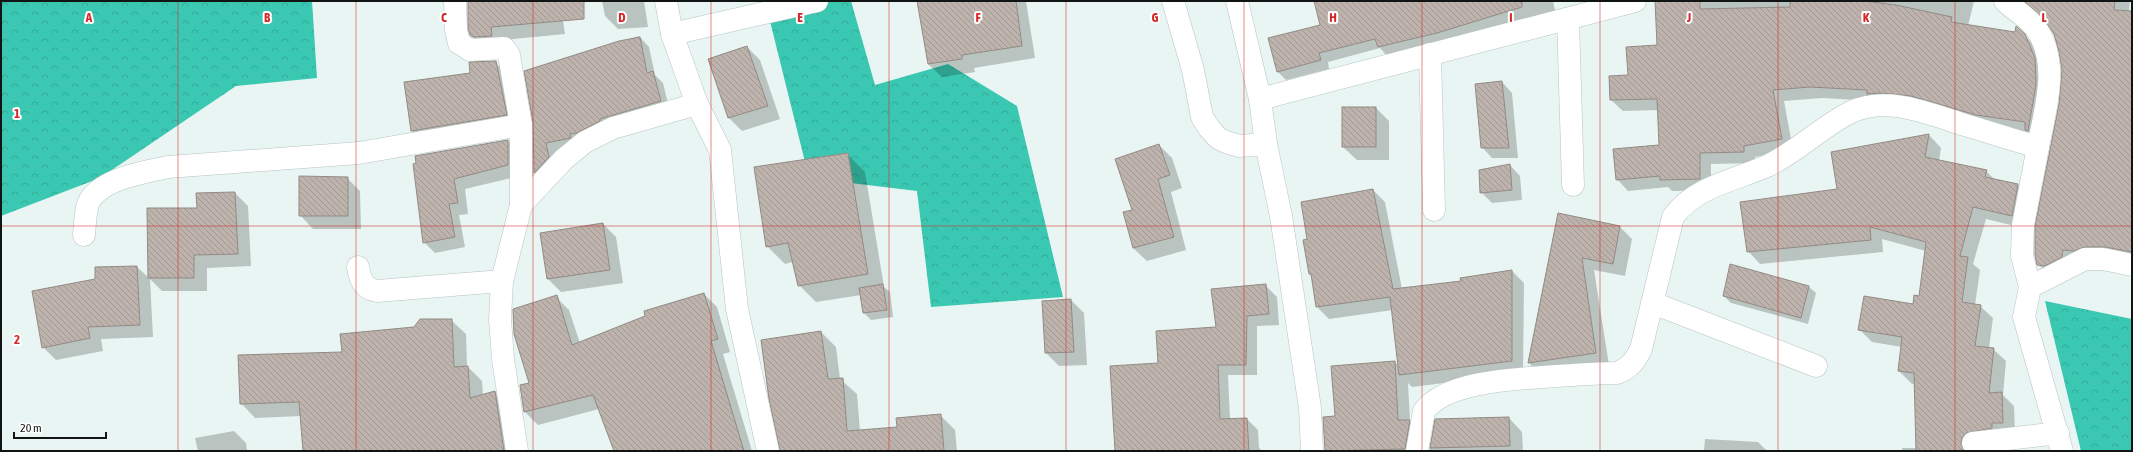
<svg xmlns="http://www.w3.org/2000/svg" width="2133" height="452" viewBox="0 0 2133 452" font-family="'Asap Condensed',sans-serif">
  <defs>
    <pattern id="forest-crowns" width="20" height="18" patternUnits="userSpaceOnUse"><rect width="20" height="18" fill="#3bc8b2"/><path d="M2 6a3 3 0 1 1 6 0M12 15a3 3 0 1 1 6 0" fill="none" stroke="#33ab98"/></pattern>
    <pattern id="building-back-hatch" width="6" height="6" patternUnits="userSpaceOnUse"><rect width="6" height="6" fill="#bdb3ac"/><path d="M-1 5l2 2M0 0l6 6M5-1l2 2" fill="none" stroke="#a19993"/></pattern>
  </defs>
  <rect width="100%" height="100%" fill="#e8f5f2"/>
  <g fill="url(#forest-crowns)">
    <path d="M1,1h311l5,77 -81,8 -136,92 -99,38z"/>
    <path d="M765,1h86l24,84 73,-21 69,42 46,191 -132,10 -14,-116 -108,-13z"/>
    <path d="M2045,301l87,18v132h-51z"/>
  </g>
  <g fill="#0003">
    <path d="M468,1h92l5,33 -62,6 -19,8 -13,-13z"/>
    <path d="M602,1h42l4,26 -30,2 -13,-13z"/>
    <path d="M918,1h108l9,57 -61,10 1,4 -33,5 -14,-13z"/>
    <path d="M1315,1h238l3,14 -169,41 -7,-8 -52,14 1,7 -43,11 -9,-9 44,-45z"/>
    <path d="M1656,1h318l-6,25 56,9 12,12 6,11 -5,83 -9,-9 -40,-6 -114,-25 -52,-3 -38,3 9,49 -38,7v6l-44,1v26l-39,1 -4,-4 -40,4 -11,-12 43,-33 -2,-36 -35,1 -12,-11 18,-24 29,-30z"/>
    <path d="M2025,1h105l-4,41 6,8v213l-14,-3 -66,18 -14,-14 22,-160 3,-35 -7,-32 -8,-14z"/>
    <path d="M639,36l10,11 6,28 8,8 7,29 -60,17 -66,54 -10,-10v-50l-8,-51z"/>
    <path d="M747,47l13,13 20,59 -38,12 -13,-13z"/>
    <path d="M495,62l13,13 11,53 -94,16 -13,-13 -7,-48 66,-10z"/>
    <path d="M1502,82l10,11 6,65h-26l-10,-11z"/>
    <path d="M1376,108l13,13v39h-32l-14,-13z"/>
    <path d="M1929,135l12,13 -2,13 47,10 9,9 23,5 12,12 -6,31 -38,-9 -13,45 7,6 -5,35 5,1 13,12 -4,30 4,1 13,12 -3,34 11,11 1,29 -41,16h-72v-3h15l-1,-64h-4l-13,-13 3,-24 -30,-5 -13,-13 55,-24 6,-8 6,-46 -44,-12 1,13 -123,12 -12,-13 90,-61 -6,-38z"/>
    <path d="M508,141l11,11v24l-54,13 3,25 -9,1 6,32 -30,6 -11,-11 -8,-85z"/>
    <path d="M1159,145l13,13 10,30 -11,4 15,58 -39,11 -14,-13v-38z"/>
    <path d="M848,155l17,17 19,115 6,5 3,25 -22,3 -7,-7 -3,-18 -45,7 -17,-17 -6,-23 -8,2 -18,-18z"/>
    <path d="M1510,165l10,11 2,24 -30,3 -11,-11z"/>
    <path d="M347,178l13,13 1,38h-48l-13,-14z"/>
    <path d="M1373,190l12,12 17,87 60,-7 50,-11 12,12 -1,90 -111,14 -4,-4 2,39 12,12 -2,17h-94l-2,-33 12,-1 59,-55 4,4 -6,-56 -64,9 -12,-12 -4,-31 -3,-2 -1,-35z"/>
    <path d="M235,193l13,13 3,60 -44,2v23h-45l-12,-12 3,58 -52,2 2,12 -47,9 -13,-13 53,-67 41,-13 12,11 -1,-69h50v-15z"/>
    <path d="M1558,214l62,13 12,12 -7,37 -31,-6 15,95 -68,10 -12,-12z"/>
    <path d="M603,224l13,13 7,46 -62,9 -13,-13 -7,-45z"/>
    <path d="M1266,286l11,11 2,28 -22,1v49h-29l2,45 17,-1 11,11 1,18 3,3h-146l43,-87 58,-36z"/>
    <path d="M1809,287l7,6 -8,31 -77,-21 -7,-7z"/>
    <path d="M704,294l13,13 13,45 -7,2 29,97h-77l-76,-42 -61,16 -13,-13 -4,-26 9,-3 26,-86 13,13 11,33z"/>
    <path d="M1071,300l13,13 3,52 -28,1 -13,-13 -3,-51z"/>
    <path d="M451,320l15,14 1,32 15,15 1,15 12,-4 14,15 7,44h-212l-3,-35 -46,2 -14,-15 103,-50 70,-25z"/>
    <path d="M821,332l15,15 4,32 17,15 3,37 38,-3 42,-13 15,15 2,21h-176z"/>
    <path d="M1509,418l13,14 1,19h-94l7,-31z"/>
    <path d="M234,431l12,12 1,8h-49l-3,-13z"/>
    <path d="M1705,439l53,3 9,9h-63z"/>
  </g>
  <g fill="url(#building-back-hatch)" stroke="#938a84">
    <path d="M468,1h116v18l-93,8 1,9 -19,1 -3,-2 -2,-7z"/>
    <path d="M917,1h99l6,45 -60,9v4l-34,5z"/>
    <path d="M1314,1h208v6l-85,26 -59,14 -3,-8 -56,14 2,7 -44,12 -9,-34 52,-13z"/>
    <path d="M1655,1h45v8l90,-2v-6h75l31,4 56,12 -1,5 64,10 1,-6 9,8 10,24 1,27 -8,46 -3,-1v-8l-49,-7 -65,-19 -31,-3 -13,1v-4l-57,-3 -37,3 9,49 -38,7v6l-44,1v26l-40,1v-4l-44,4 -3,-31 46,-4 -2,-46 -47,1 -1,-24 19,-1 -2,-28 31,-2z"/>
    <path d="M2024,1h91l-1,9 18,1v241l-27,-5h-20l-12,4 -10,-1 -1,7 -17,9 -8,-1 -2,-10v-29l24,-122 3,-34 -3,-18 -5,-18 -10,-15z"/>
    <path d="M640,37l7,36 6,-2 8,30 -61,18v2l-23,12 -7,1 1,4 -25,5 3,14 -15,16 -1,-50 -9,-52 95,-30z"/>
    <path d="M747,46l21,60 -40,12 -20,-59z"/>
    <path d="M496,61l11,54 -96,16 -7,-49 66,-9 -1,-11z"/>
    <path d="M1502,81l7,67h-28l-6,-64z"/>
    <rect x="1342" y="107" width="34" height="40"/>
    <path d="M1929,134l-4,23 62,13 -2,7 33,7 -6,32 -39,-9 -13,49 8,1 -6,45 19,3 -6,41 19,2 -5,45 13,-1 1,31h-11v5l-26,5 -4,5 -1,6 3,7h-48l-2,-78 -16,-2 4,-34 -44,-7 6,-34 49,8 1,-9 5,1 7,-54 -56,-15 1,13 -124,12 -7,-50 97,-13 -6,-37z"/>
    <path d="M508,140v25l-54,14 4,24 -9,1 6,33 -32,6 -10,-79 3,-1 -1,-7z"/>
    <path d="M1159,144l11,31 -12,4 16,58 -41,11 -10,-36 9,-2 -17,-51z"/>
    <path d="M848,153l20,121 -70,12 -10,-43 -22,4 -12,-80z"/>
    <path d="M1510,164l2,26 -32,3 -1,-23z"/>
    <path d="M299,176l49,1v39h-49z"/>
    <path d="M1373,189l20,100 68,-8 -1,-3 52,-8v91l-113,14 -9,-78 -74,10 -5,-33h-2l-6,-34 4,-1 -6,-37z"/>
    <path d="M235,192l3,62 -44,1v23h-46l-1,-70h50l-1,-15z"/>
    <path d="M1558,213l62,13 -7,38 -31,-6 14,95 -68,10z"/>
    <path d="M603,223l7,47 -63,9 -7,-46z"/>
    <path d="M1730,264l79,22 -8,32 -78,-22z"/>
    <path d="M137,266l3,59 -52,2 2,11 -48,10 -10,-57 63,-12v-12z"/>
    <path d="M883,284l4,26 -24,3 -4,-25z"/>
    <path d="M1266,284l3,30 -22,2 -1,49h-28l2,54 27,-1 2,33h-134l-5,-85 48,-3 -2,-32 60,-4 -5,-38z"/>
    <path d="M704,293l14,46 -7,2 33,110h-130l-21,-56 -69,17 -4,-27 9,-2 -15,-49 -1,-25 44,-14 15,50 73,-29 -1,-5z"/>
    <path d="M1071,299l3,53 -29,1 -3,-52z"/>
    <path d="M420,319h32l2,48 14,-1 2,32 25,-7 9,60h-201l-4,-49 -59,2 -2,-49 104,-3 -2,-18 74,-7z"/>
    <path d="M821,331l7,48 15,-1 4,53 50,-4 -1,-9 45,-4 3,37h-164l-11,-52 -8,-59z"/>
    <path d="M1395,361l3,59h12l-5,29 -80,2 -2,-34 12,-1 -4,-50z"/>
    <path d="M1509,417l1,29 -80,2 5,-29z"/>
  </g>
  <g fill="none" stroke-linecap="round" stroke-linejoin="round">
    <defs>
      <g id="minor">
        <path d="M455,1l1,29 3,13 11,7 34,-2 5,7 12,70"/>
        <path d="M666,1l6,33 25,70"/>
        <path d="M1173,1l20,69 9,47 7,11 9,10 8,4 13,4 27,-2"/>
        <path d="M1237,1l23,98 6,45 15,72 29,192 2,43"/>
        <path d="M2005,1c9,9 22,16 30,26 26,35 10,82 3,120"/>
        <path d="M1568,19l5,166"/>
        <path d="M672,34l145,-33"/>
        <path d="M1430,54l4,156"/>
        <path d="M1260,99l375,-98"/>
        <path d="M84,235c1,-10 1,-22 4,-31 10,-25 57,-32 80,-37l191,-14 162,-28v80"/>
        <path d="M358,267c2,13 6,22 19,24l125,-10"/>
        <path d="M2030,287l55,-28h18l29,6"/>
        <path d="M1653,303l163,63"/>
        <path d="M1973,443l85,-10"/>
        <path d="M517,451l-14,-92 -3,-40 2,-38 19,-76 43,-46 21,-17 28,-14 84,-24 23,46 17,159 31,142"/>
        <path d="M1417,451l7,-40c23,-31 96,-32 132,-35 20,-1 41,-3 61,-3 13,-5 18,-12 24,-24l32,-132c21,-30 62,-37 94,-51 30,-14 54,-39 84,-54 37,-17 79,2 114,13 24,7 48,15 73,22l-15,78 -1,31 8,31 -6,30 38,134"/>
      </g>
    </defs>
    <use href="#minor" stroke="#b7c4c1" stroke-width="23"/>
    <use href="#minor" stroke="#fff" stroke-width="22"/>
  </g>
  <path fill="none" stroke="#d62828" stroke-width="1" stroke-opacity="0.55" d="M178,1v450M356,1v450M533,1v450M711,1v450M889,1v450M1066,1v450M1244,1v450M1422,1v450M1600,1v450M1778,1v450M1955,1v450M1,226h2131"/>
  <g font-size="13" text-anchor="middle" font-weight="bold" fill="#d62828" stroke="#fff" stroke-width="4" stroke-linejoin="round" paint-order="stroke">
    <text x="89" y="22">A</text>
    <text x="267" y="22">B</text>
    <text x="444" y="22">C</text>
    <text x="622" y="22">D</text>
    <text x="800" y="22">E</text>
    <text x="978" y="22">F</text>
    <text x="1155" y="22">G</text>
    <text x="1333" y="22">H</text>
    <text x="1511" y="22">I</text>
    <text x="1689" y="22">J</text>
    <text x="1866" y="22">K</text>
    <text x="2044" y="22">L</text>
    <text x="17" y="118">1</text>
    <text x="17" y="344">2</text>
  </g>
  <rect width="2133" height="452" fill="none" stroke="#101413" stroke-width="4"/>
  <path d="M14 432v6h92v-6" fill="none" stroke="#101413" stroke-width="2"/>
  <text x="20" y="432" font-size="12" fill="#101413" stroke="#ffffff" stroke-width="3" paint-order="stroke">20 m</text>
</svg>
